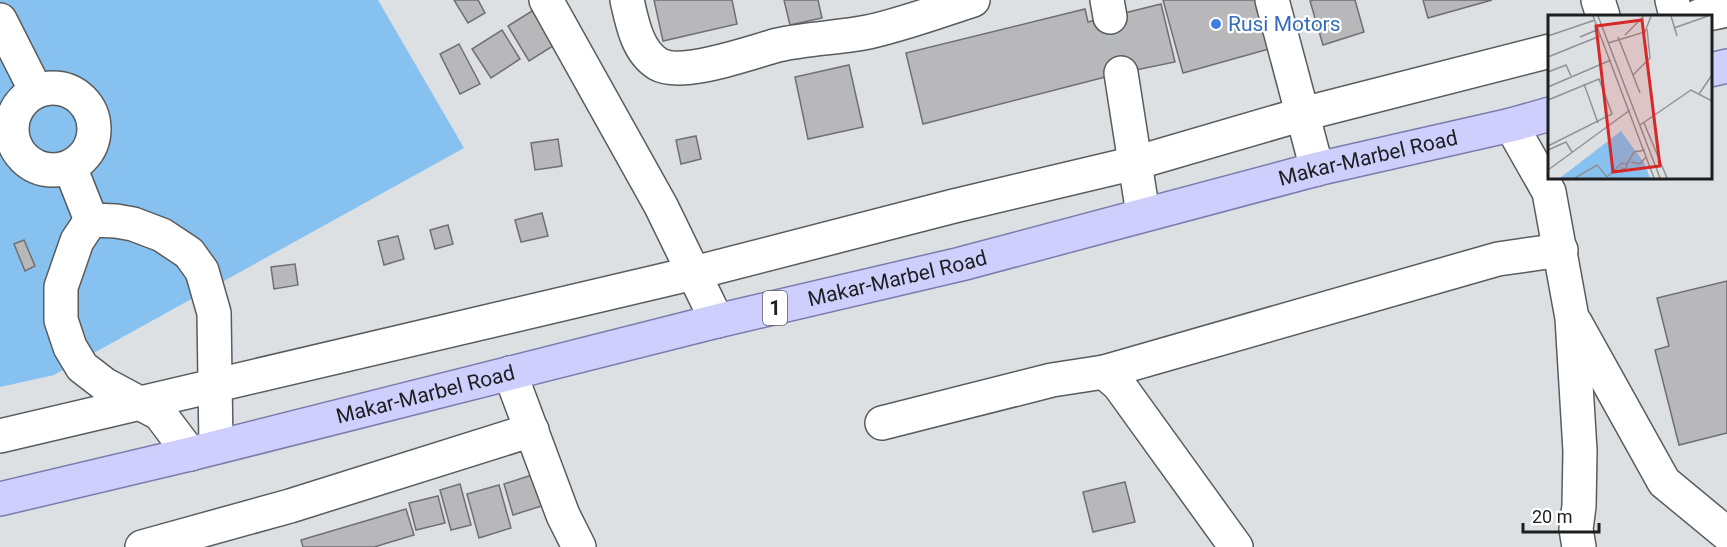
<svg xmlns="http://www.w3.org/2000/svg" width="1727" height="547" viewBox="0 0 1727 547" font-family="Roboto,sans-serif">
  <rect width="100%" height="100%" fill="#dde0e3"/>
  <path fill="#86c1ef" d="M0,0h378l86,148 -410,227 -54,12z"/>
  <g fill="#b8b7ba" stroke="#706f72" stroke-width="1.5">
    <path d="M454,0h24l7,13 -17,10z"/>
    <path d="M654,0h78l5,24 -74,17z"/>
    <path d="M784,0h34l4,18 -32,7z"/>
    <path d="M1163,0h92l14,49 -86,24z"/>
    <path d="M1313,0h42l9,32 -41,13 -13,-44z"/>
    <path d="M1423,0h69l-64,18z"/>
    <path d="M1161,4l14,58 -54,11 -198,51 -17,-71 179,-44 3,13z"/>
    <path d="M540,6l21,35 -32,20 -21,-35z"/>
    <path d="M502,30l18,29 -29,19 -19,-29z"/>
    <path d="M459,44l21,40 -20,10 -20,-40z"/>
    <path d="M849,65l14,62 -55,12 -13,-62z"/>
    <path d="M696,136l5,23 -20,5 -5,-24z"/>
    <path d="M558,139l4,27 -27,4 -4,-27z"/>
    <path d="M542,213l6,23 -27,6 -6,-22z"/>
    <path d="M448,225l5,19 -18,5 -5,-19z"/>
    <path d="M398,236l6,23 -20,6 -6,-24z"/>
    <path d="M24,240l11,26 -10,5 -11,-27z"/>
    <path d="M295,264l3,21 -24,4 -3,-22z"/>
    <path d="M1727,281v152l-48,12 -24,-95 14,-4 -12,-48z"/>
    <path d="M541,472l10,31 -38,12 -9,-31z"/>
    <path d="M1125,482l10,40 -42,10 -10,-40z"/>
    <path d="M460,484l11,41 -20,5 -11,-40z"/>
    <path d="M499,485l12,43 -32,10 -12,-44z"/>
    <path d="M438,496l7,27 -29,7 -7,-27z"/>
    <path d="M406,509l8,26 -40,12h-71l-2,-7z"/>
  </g>
  <g fill="none" stroke-linecap="round" stroke-linejoin="round">
    <path stroke="#b7b9bc" stroke-width="33" stroke-dasharray="33 16" stroke-linecap="butt" d="M1110,17l11,56"/>
    <defs>
      <g id="minor">
        <path d="M546,0l115,206 56,115"/>
        <path d="M627,0c5,22 10,51 31,64 24,14 93,-12 120,-19 30,-7 61,-7 90,-13 36,-8 71,-21 105,-32"/>
        <path d="M1107,0l3,17"/>
        <path d="M1272,0l45,169"/>
        <path d="M1598,0l5,16"/>
        <path d="M1672,0l4,16"/>
        <path d="M1699,16l28,-6"/>
        <path d="M0,20l36,71"/>
        <path d="M1121,73l22,141"/>
        <circle cx="53" cy="129" r="41"/>
        <path d="M1511,125l38,67 23,126 8,133 -1,55 -3,23 3,18"/>
        <path d="M70,167l21,53 25,1 17,3 29,11 27,18 13,18 12,42 2,134"/>
        <path d="M91,220l-14,21 -16,46v33l9,27 12,20 22,17 56,30 30,40"/>
        <path d="M1575,322l89,160 63,52"/>
        <path d="M510,373l53,142 16,32"/>
        <path d="M882,423l170,-43 52,-8"/>
        <path d="M0,436l694,-163 260,-67 181,-43 168,-49 247,-63"/>
        <path d="M142,547l148,-41 242,-76"/>
        <path d="M1236,547l-117,-162 -15,-13 394,-113 63,-9"/>
      </g>
      <g id="major">
        <path d="M1710,70l17,-4"/>
        <path id="s1" d="M0,499l190,-45 527,-133 244,-57 356,-95 194,-44 39,-11"/>
      </g>
    </defs>
    <use href="#minor" stroke="#595c5e" stroke-width="36"/>
    <use href="#major" stroke="#7b7cad" stroke-width="36"/>
    <use href="#minor" stroke="#fff" stroke-width="33"/>
    <use href="#major" stroke="#cecffc" stroke-width="33"/>
  </g>
  <circle fill="#3f7fe0" stroke="#fff" stroke-width="2" cx="1216" cy="24" r="6"/>
  <g text-anchor="middle" dominant-baseline="central" stroke-width="4.5" stroke-linejoin="round" paint-order="stroke">
    <rect fill="#fff" stroke="#616262" stroke-width="1.5" x="763" y="291" width="24" height="34" rx="4.5"/>
    <g font-size="20" font-weight="bold" fill="#1d1e1f">
      <text x="775" y="308">1</text>
    </g>
    <g font-size="21" fill="#366cbe" stroke="#fff" text-anchor="start">
      <text x="1228" y="24">Rusi Motors</text>
    </g>
    <g font-size="21" fill="#1d1e1f" stroke="#fff">
      <text stroke="none"><textPath href="#s1" startOffset="1410">Makar-Marbel Road</textPath></text>
      <text stroke="none"><textPath href="#s1" startOffset="924">Makar-Marbel Road</textPath></text>
      <text stroke="none"><textPath href="#s1" startOffset="438">Makar-Marbel Road</textPath></text>
    </g>
  </g>
  <g transform="translate(1548 15)">
    <rect width="164" height="164" fill="#dde0e3"/>
    <path d="M73,116l24,33 5,14h-90z" fill="#86c1ef"/>
    <path fill="none" stroke="#909295" stroke-width="1.5" d="M45,1l61,162M50,1l62,162M123,1l6,20M126,13l34,-12M77,20l19,-19M0,21l47,-16M32,22l19,-8M70,22l15,38 17,-17 -3,-29M60,28l37,-11 6,-16M0,42l52,-21M0,57l18,-7 5,11M85,60l7,18M36,69l14,39M0,72l63,-27M151,79l13,-19M0,85l51,-21 13,35 -64,32M96,108l23,55M92,110l51,-35 21,11M0,135l18,-8 6,10M83,147l9,2 6,-7M79,149l7,-12 11,-2M0,155l82,-60M59,162l15,-14 5,1 -1,5 -5,-1M27,163l22,-13 10,12"/>
    <path fill="#d62828" fill-opacity="0.15" stroke="#d62828" stroke-width="3" d="M94,5l18,146 -47,6 -17,-146z"/>
    <rect width="164" height="164" fill="none" stroke="#1d1e1f" stroke-width="3"/>
  </g>
  <path d="M1523 523v9h76v-9" fill="none" stroke="#1d1e1f" stroke-width="3"/>
  <text x="1532" y="523" font-size="18" fill="#1d1e1f" stroke="#ffffff" stroke-width="4.5" paint-order="stroke">20 m</text>
</svg>
